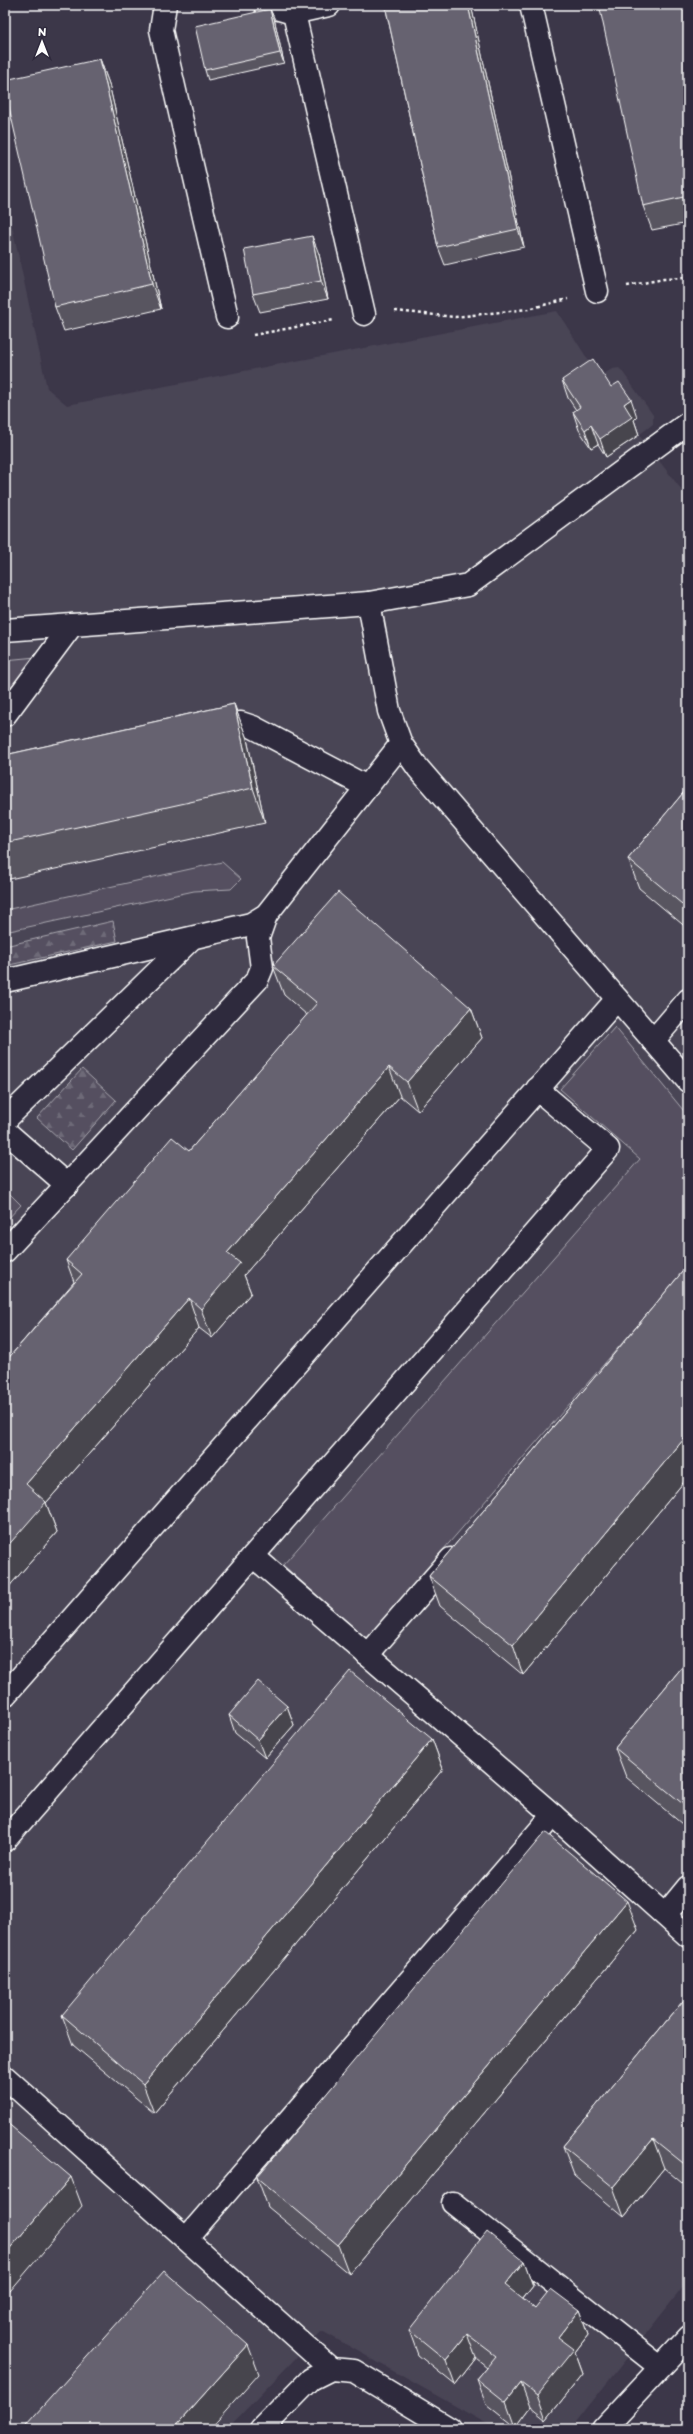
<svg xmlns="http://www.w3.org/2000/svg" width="693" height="2434" viewBox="0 0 693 2434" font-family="'Playpen Sans',sans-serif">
  <defs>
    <pattern id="forest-firs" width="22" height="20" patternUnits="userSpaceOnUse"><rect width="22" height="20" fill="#555060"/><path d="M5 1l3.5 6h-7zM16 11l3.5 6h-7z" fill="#6e6a78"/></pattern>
  </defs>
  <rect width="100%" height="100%" fill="#3c3749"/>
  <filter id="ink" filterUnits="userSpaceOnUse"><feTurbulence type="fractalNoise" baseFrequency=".025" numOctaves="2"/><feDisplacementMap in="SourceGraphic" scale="8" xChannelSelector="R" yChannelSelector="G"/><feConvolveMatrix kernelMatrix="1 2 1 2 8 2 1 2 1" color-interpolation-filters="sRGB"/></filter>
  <g filter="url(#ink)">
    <path fill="#494455" d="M5,193l42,195 20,17 490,-94 42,66 13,-8 7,-1 3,3 31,44v9l-14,11 49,63v1783l-116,146 -76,2 -174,-98 -95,98h-222z"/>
    <g fill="#555060" stroke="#aaa8b0">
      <path d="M36,657l-31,39v-36z"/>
      <path d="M222,862l19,17 -10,10 -37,2 -189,41v-22z"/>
      <path d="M615,1027l73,89v151l-322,372 -83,-74 357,-406 -80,-70z"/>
      <path d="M5,1189l16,16 -16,17z"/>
    </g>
    <g fill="url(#forest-firs)" stroke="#aaa8b0">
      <path d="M113,921l4,20 -112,25v-20z"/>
      <path d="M82,1069l34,31 -44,50 -35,-32z"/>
    </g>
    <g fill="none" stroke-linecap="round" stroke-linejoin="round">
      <defs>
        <g id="service">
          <path d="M165,5l-4,25 66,287"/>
          <path d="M265,5l28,8 36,-8"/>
          <path d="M292,5l72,309"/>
          <path d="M531,5l66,286"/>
          <path d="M369,603l20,108 12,33 17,24 270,313"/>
          <path d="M5,630l364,-27 99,-18 220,-162"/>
          <path d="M5,715l67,-90"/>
          <path d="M212,726l29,-3 12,4 114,60"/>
          <path d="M5,981l246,-57 15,-9 135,-171"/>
          <path d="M653,1041l35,-41"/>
          <path d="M5,1120l185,-180"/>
          <path d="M5,1131l62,54"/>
          <path d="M5,1251l252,-271 5,-12 -4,-30 8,-23"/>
          <path d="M253,1556l300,259 135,121"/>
          <path d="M367,1655l84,-96"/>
          <path d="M5,1695l612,-696"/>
          <path d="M5,1840l603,-691 -71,-60"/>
          <path d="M665,1915l23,-28"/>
          <path d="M5,2077l326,292"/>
          <path d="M453,2203l207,164"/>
          <path d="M186,2239l367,-424"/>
          <path d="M262,2429l49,-50 20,-10 23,2 96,58"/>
          <path d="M603,2429l85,-91"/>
        </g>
      </defs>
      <use href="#service" stroke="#fff" stroke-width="25"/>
      <g stroke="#fff" stroke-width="2.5" stroke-dasharray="3 3" stroke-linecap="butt">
        <path d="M627,286l37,-7 24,-1"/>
        <path d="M395,311l60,6 73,-8 40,-10"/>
        <path d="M253,335l81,-15"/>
      </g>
      <use href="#service" stroke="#2f2a3d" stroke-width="22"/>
    </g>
    <g fill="#585460" stroke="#fff">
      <path d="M385,5h86l53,242 -79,18 -7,-18z"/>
      <path d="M688,5v218l-36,7 -9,-24z"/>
      <path d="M270,9l4,9 10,45 -76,17 -3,-10z"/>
      <path d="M100,59l9,25 52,225 -97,22 -9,-24z"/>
      <path d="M319,254l9,45 -68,13 -7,-18z"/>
      <path d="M562,380l49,7 26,30 -3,3 5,15 -33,22 -8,-13 -7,4 -12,-18 -6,-18 3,-2 -8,-12z"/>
      <path d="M234,704l13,35 18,84 -260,57v-125z"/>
      <path d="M688,787v142l-49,-41 -11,-29z"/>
      <path d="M273,966l198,42 11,30 -64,73 -18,-15 -156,179 7,18 -39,45 -13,-10 -153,175 11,29 -52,59v-229l69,-80 -8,-22 123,-109 118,-136 -23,-20z"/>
      <path d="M688,1265v212l-165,198 -83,-69 -11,-30z"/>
      <path d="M688,1660v169l-62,-52 -11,-29z"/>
      <path d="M287,1706l7,19 -29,33 -30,-25 -6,-18z"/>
      <path d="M432,1739l11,30 -289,344 -81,-68 -11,-30z"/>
      <path d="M638,1930l-289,344 -81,-67 -11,-30z"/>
      <path d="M688,1995v193l-24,-20 -40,49 -50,-42 -11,-29z"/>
      <path d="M524,2261l9,25 -10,13 12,10 44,1 9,25 -13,17 8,22 -37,46 -16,-13 -15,20 -29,-23 -9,-25 10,-12 -11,-9 -21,27 -37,-30 -9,-25z"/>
    </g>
    <g fill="#47454e" stroke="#fff">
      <path d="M468,5h3l53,242 -6,-18z"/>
      <path d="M686,5h2v10z"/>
      <path d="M270,9l4,9 10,45 -4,-10z"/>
      <path d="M100,59l9,25 52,225 -9,-25z"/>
      <path d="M312,236l7,18 9,45 -7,-18z"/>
      <path d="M631,399l6,18 -3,3 5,15 -33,22 -6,-18 24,-35z"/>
      <path d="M591,425l7,19 -7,4 -6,-18z"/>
      <path d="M234,704l13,35 18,84 -12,-35z"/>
      <path d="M471,1008l11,30 -64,73 -11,-29z"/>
      <path d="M389,1067l11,29 -156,179 7,18 -39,45 -11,-29 26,-56z"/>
      <path d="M189,1298l10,30 -153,175 11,29 -52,59v-42l21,-65z"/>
      <path d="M688,1434v43l-165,198 -10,-30z"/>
      <path d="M287,1706l7,19 -29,33 -7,-18z"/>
      <path d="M432,1739l11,30 -289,344 -11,-29z"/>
      <path d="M688,1799v18l-5,-13z"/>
      <path d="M627,1901l11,29 -289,344 -11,-29z"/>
      <path d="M653,2139l11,29 -40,49 -11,-30z"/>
      <path d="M71,2177l11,29 -77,91v-43z"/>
      <path d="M524,2261l9,25 -19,24 -9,-25z"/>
      <path d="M579,2310l9,25 -13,17 8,22 -37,46 -9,-25 21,-58z"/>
      <path d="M467,2334l9,24 -21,27 -9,-25z"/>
      <path d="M248,2345l11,29 -49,55h-37z"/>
      <path d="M521,2383l9,24 -15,20 -9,-25z"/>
    </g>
    <g fill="#666270" stroke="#fff">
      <path d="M385,5h83l50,224 -80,18z"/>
      <path d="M599,5h87l2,10v181l-45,10z"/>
      <path d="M270,9l10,44 -75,17 -10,-44z"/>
      <path d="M100,59l52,225 -97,23 -50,-217v-10z"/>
      <path d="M312,236l9,45 -68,13 -9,-45z"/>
      <path d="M593,359l18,28 8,-5 12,17 -7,5 8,13 -32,22 -9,-14 -6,5 -12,-18 7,-5 -18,-27z"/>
      <path d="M234,704l19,84 -248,55v-88z"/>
      <path d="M688,787v122l-60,-50z"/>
      <path d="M338,892l133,116 -64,74 -18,-15 -162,186 13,10 -39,46 -12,-11 -163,186 20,18 -41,47v-187l77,-88 -16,-14 106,-123 17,14 128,-148 -44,-37z"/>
      <path d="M688,1265v169l-175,211 -84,-69z"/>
      <path d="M688,1660v139l-5,5 -68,-56z"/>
      <path d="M350,1671l82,68 -289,345 -81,-69z"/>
      <path d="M258,1681l29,25 -29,34 -29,-25z"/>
      <path d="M545,1832l82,69 -289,344 -81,-68z"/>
      <path d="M688,1995v172l-35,-28 -40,48 -50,-41z"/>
      <path d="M5,2121l66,56 -66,77z"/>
      <path d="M487,2231l37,30 -19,24 30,24 16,-20 28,21 -21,27 16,12 -37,46 -16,-12 -15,19 -29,-23 19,-23 -29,-22 -21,26 -37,-30z"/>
      <path d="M164,2271l84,74 -75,84h-143l-4,-4z"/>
    </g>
  </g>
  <rect width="693" height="2434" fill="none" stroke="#2f2a3d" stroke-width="20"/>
  <rect x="10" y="10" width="673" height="2414" fill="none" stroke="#fff" stroke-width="1.5" filter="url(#ink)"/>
  <g transform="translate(42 42)" stroke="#2f2a3d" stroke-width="3" paint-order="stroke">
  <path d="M0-3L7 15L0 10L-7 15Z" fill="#ffffff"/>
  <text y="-6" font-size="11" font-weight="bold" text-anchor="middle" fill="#ffffff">N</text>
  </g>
</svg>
